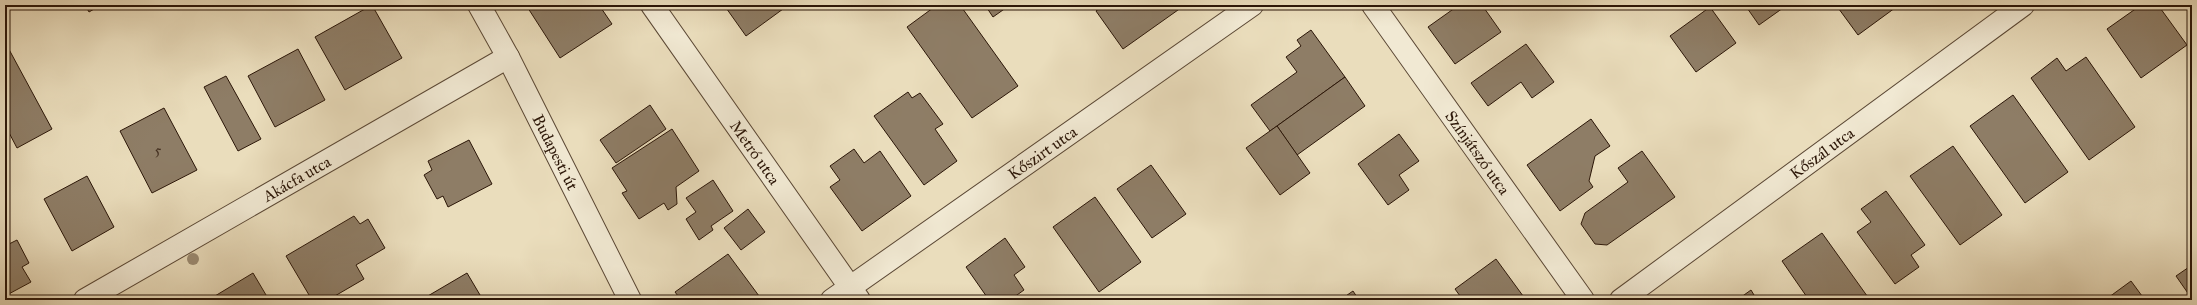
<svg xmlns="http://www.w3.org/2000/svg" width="2197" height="305" viewBox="0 0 2197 305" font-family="'IM FELL Great Primer',serif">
  <rect width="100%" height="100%" fill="#eaddbc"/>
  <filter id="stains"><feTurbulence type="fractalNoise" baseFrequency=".005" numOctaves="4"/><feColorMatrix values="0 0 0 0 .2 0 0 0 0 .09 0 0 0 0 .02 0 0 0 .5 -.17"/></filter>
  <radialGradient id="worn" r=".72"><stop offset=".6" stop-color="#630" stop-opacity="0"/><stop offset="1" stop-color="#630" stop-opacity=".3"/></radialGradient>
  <g fill="#8e7d66" stroke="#2b1608">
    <path d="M85,5h16l-12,7z"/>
    <path d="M372,5l30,53 -57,32 -30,-53z"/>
    <path d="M526,5h73l13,19 -52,34z"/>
    <path d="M724,5h56l3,4 -37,27z"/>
    <path d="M937,5h23l58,81 -46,32 -65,-91z"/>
    <path d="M985,5h25l-17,12z"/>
    <path d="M1104,5h81l-62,44 -27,-38z"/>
    <path d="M1459,5h23l19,27 -46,32 -27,-37z"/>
    <path d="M1745,5h35l3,3 -24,17z"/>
    <path d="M1836,5h63l-41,30z"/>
    <path d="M2141,5h17l29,40 -46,33 -34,-49z"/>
    <path d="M1710,7l26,36 -40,29 -26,-36z"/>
    <path d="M1311,30l34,47 -75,54 -19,-26 46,-33 -11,-15 15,-11 -4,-6z"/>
    <path d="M5,42l47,87 -35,19 -12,-23z"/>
    <path d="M1526,44l28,38 -22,16 -11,-16 -33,24 -17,-23z"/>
    <path d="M298,49l27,51 -50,27 -27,-51z"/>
    <path d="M2086,57l49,70 -46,33 -58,-82 26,-20 9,13z"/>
    <path d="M226,76l35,63 -23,12 -34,-64z"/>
    <path d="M1345,77l20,29 -68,49 -20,-29z"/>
    <path d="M908,92l4,6 8,-5 23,31 -8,5 22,32 -33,24 -50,-69z"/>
    <path d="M2013,95l55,77 -43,31 -55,-77z"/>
    <path d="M650,105l16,24 -50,34 -16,-23z"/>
    <path d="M164,108l33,62 -45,23 -32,-62z"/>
    <path d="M1591,119l19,27 -15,10 -6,25 4,6 -33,24 -33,-46z"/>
    <path d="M1277,126l33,47 -30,22 -34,-47z"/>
    <path d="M672,129l27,42 -23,16 1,17 -9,6 -4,-7 -25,16 -17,-26 5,-2 -15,-23z"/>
    <path d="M1399,134l20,27 -20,14 10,15 -21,15 -30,-41z"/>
    <path d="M469,140l23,44 -44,23 -5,-11 -6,3 -13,-24 8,-5 -4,-9z"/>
    <path d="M1953,146l49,69 -42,30 -50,-69z"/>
    <path d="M854,149l10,14 16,-12 31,45 -49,35 -32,-44 10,-7 -10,-14z"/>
    <path d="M1642,151l33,46 -68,48 -12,-1 -14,-20 4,-11 43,-31 -10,-14z"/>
    <path d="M1151,165l35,49 -34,24 -35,-49z"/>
    <path d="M87,176l27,51 -42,24 -28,-52z"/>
    <path d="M713,180l20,31 -22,15 2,4 -14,10 -13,-21 10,-7 -10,-14z"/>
    <path d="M1886,191l39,54 -14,10 8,12 -24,17 -38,-52 14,-10 -10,-13z"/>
    <path d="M1095,197l46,65 -42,30 -46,-65z"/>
    <path d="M748,209l17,23 -24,18 -17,-22z"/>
    <path d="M354,216l6,8 8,-5 17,29 -29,17 8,14 -36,21h-16l-26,-44z"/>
    <path d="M1822,233l48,67h-61l-27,-39z"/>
    <path d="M1005,238l20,29 -11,8 10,15 -14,10h-21l-23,-33z"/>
    <path d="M17,240l12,23 -7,4 9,15 -26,14v-50z"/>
    <path d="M728,254l34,46h-81l-6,-8z"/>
    <path d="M1496,259l30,41h-63l-8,-11z"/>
    <path d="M2192,265v34l-16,-23z"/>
    <path d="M253,273l16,27h-59v-1z"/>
    <path d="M467,273l16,27h-62z"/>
    <path d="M2131,281l14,19h-40z"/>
    <path d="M1751,290l6,10h-20z"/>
    <path d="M1353,291l6,9h-19z"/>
  </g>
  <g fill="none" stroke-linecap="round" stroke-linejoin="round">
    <defs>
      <g id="minor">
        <path id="s1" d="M479,5l29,52 122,243"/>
        <path id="s2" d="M652,5l207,295"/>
        <path id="s3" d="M1373,5l210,295"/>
        <path id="s4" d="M85,300l423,-243"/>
        <path id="s5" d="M832,300l420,-295"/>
        <path id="s6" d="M1621,300l402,-295"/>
      </g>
    </defs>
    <use href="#minor" stroke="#5b4835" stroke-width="24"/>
    <use href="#minor" stroke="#f1e9d3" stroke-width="22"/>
  </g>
  <circle fill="#9b8b72" cx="193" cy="259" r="6"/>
  <g text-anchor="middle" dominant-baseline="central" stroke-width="3" stroke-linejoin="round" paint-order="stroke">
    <g font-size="14" fill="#443020">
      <text x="158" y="150">5</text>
    </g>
    <g font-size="16" fill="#2b1608" stroke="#f1e9d3">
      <text stroke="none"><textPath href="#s1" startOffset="166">Budapesti út</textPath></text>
      <text stroke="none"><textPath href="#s5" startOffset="257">Kőszirt utca</textPath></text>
      <text stroke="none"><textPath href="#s3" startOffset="181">Színjátszó utca</textPath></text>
      <text stroke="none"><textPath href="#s6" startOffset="249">Kőszál utca</textPath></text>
      <text stroke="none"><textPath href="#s2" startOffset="180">Metró utca</textPath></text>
      <text stroke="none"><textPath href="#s4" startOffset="244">Akácfa utca</textPath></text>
    </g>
  </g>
  <rect width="2197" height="305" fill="none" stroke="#eaddbc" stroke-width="20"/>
  <rect x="6" y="6" width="2185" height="293" fill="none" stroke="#2b1608" stroke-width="2"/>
  <rect x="10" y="10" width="2177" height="285" fill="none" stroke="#2b1608"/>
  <rect width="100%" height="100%" filter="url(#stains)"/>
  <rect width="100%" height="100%" fill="url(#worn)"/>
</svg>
